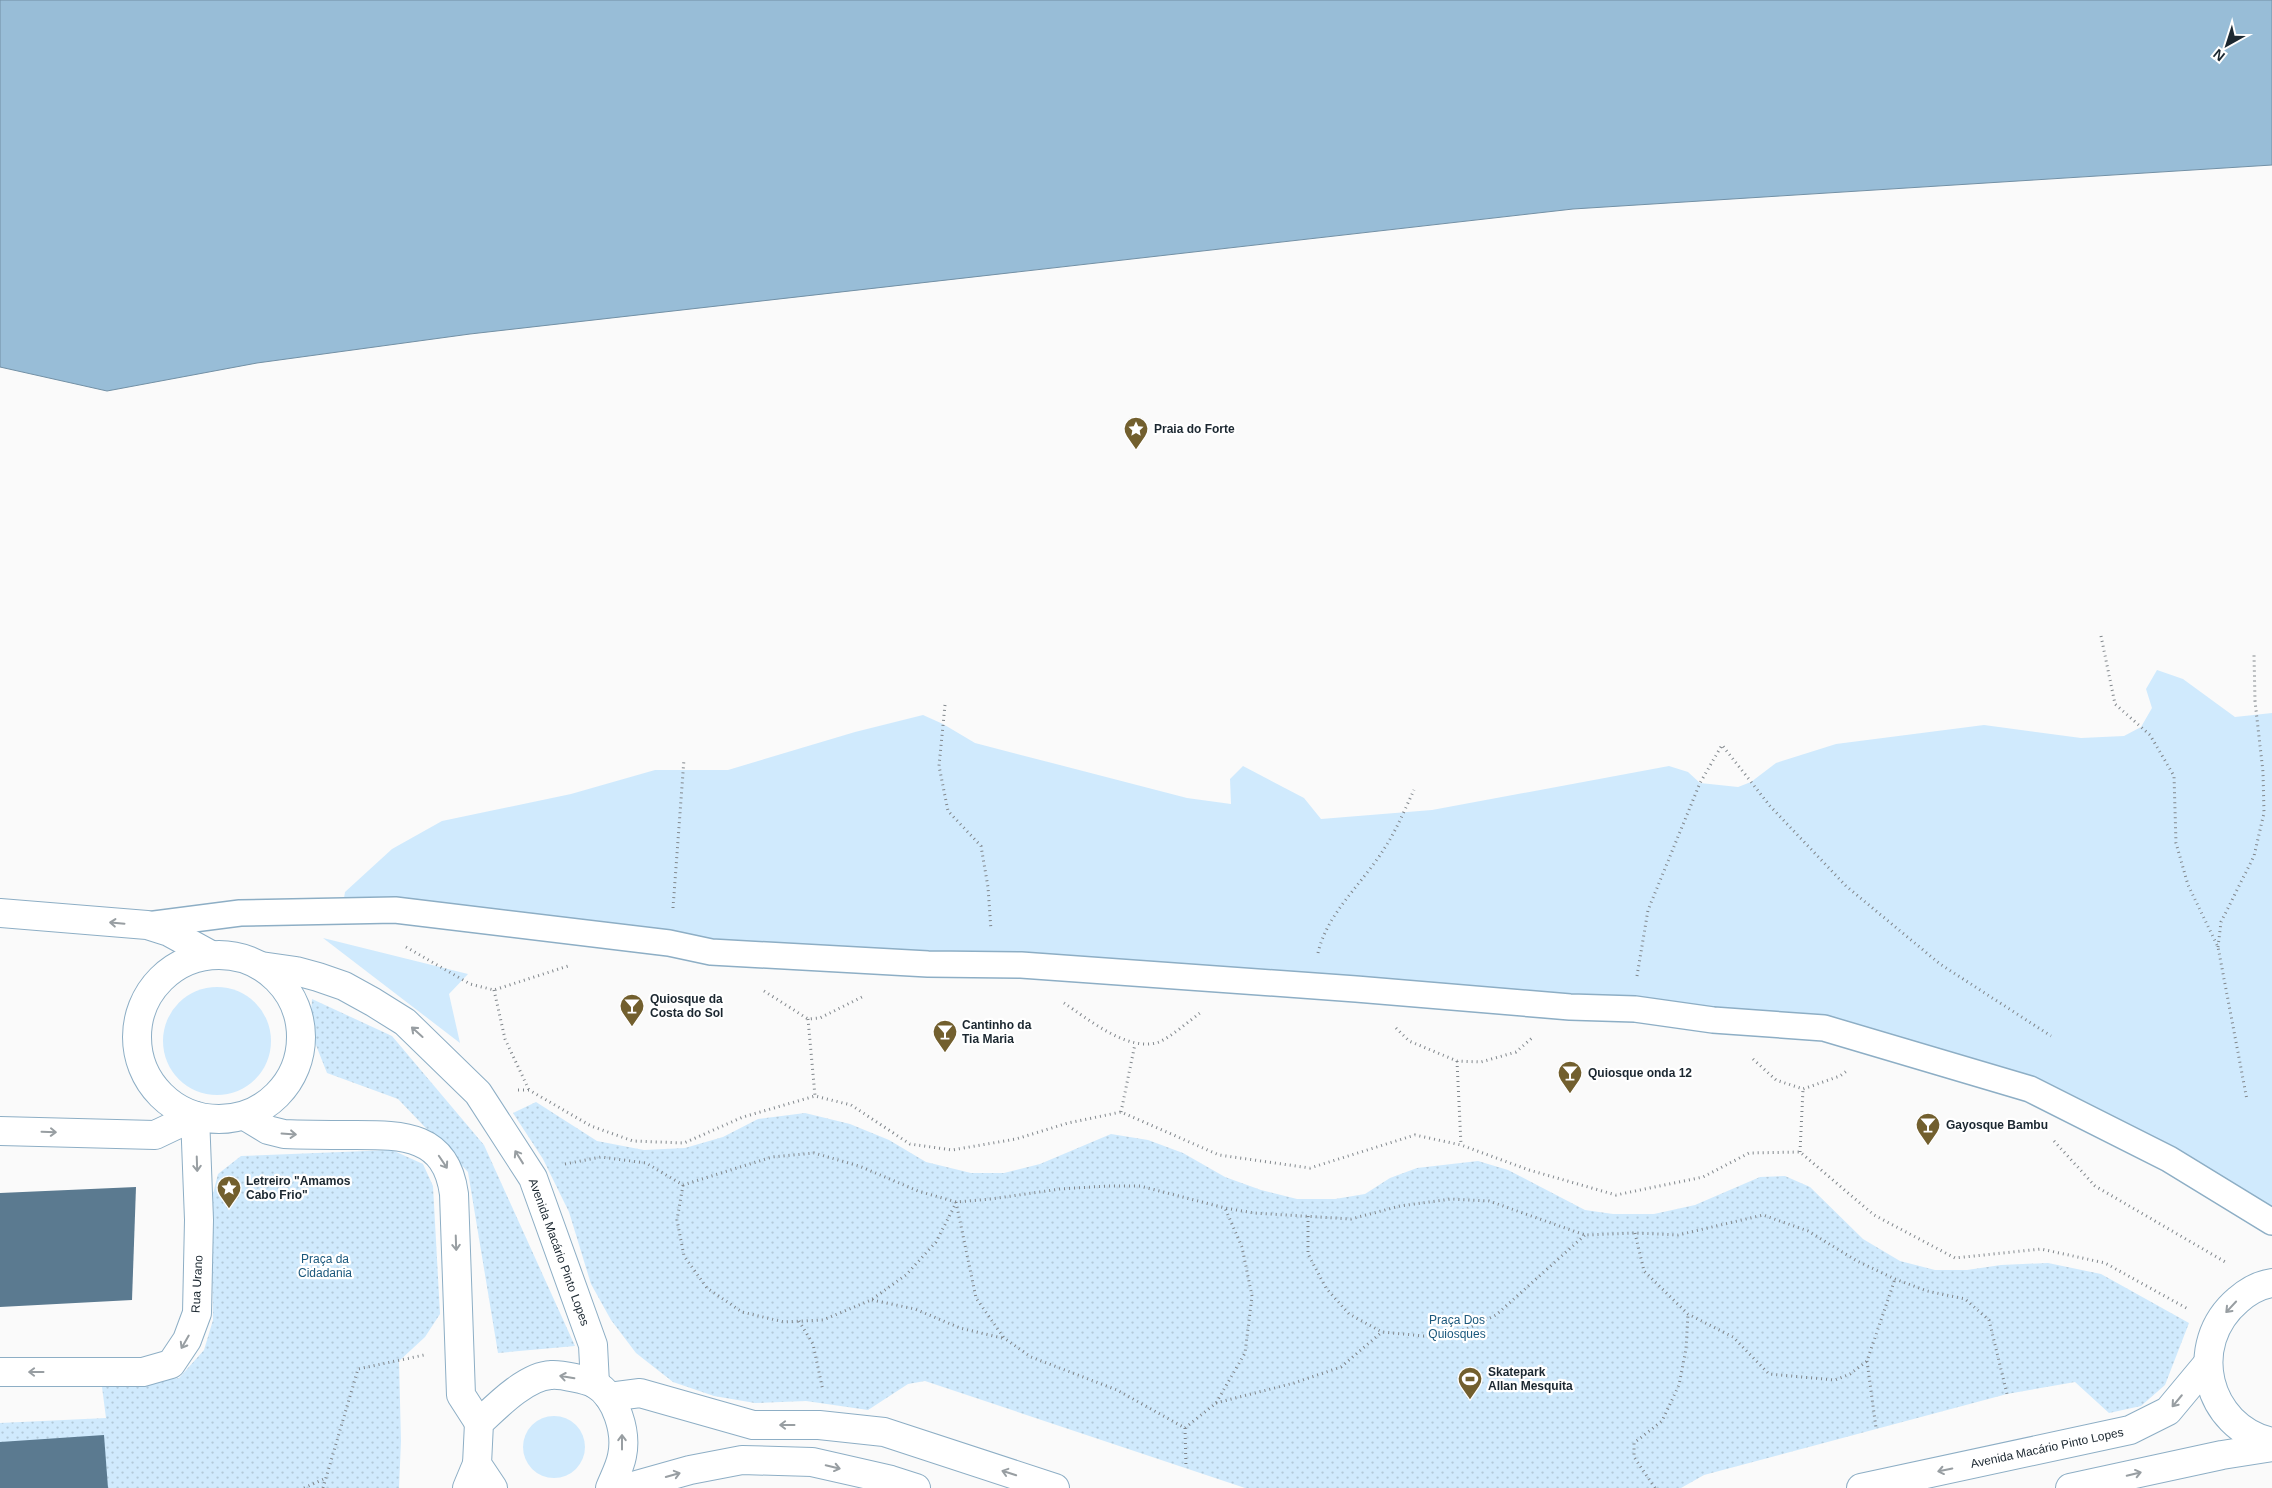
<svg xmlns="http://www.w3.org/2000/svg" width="2272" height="1488" viewBox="0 0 2272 1488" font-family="Helvetica,sans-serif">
  <defs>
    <pattern id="park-dots" width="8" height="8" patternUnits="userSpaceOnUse" patternTransform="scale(1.25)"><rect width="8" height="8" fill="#d0eafd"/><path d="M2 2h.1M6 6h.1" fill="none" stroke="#b2c9d9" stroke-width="1.8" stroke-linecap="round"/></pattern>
  </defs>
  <rect width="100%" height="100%" fill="#fafafa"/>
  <g fill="#d0eafd">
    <path d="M2157,670l26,9 52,38 37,-4v502l-242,-126 -162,-54 -1526,-125 3,-18 47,-43 50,-28 129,-27 84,-24h73l127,-38 68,-17 20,9 32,19 212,55 44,6 -1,-25 13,-13 61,32 17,21 111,-9 237,-44 19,6 12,11 38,4 13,-5 25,-19 60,-19 148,-19 97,13 43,-2 17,-9 11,-19 -6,-19z"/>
    <path d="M323,938l145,36 -19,20 11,49z"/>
    <circle cx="217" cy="1041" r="54"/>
    <circle cx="554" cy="1447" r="31"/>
  </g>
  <g fill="url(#park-dots)">
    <path d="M312,999l80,37 92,109 91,201 -77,7 -30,-181 -70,-73 -71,-26 -17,-43z"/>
    <path d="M536,1102l61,39 47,9 41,-2 38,-11 35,-18 47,-6 45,11 39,16 37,22 45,11h33l36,-9 71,-30 37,6 35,13 42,24 36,13 36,9h38l30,-5 25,-16 27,-10 61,-7 30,9 77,40 28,4h41l41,-9 65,-28 25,-1 25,11 53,52 37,22 35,9h32l34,-5 47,-2 53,11 88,49 -24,62 -24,21 -32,7 -34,-31 -68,12 -303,81 -23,13h-436l-320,-107 -17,3 -40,26 -62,-9 -51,2 -41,-7 -41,-14 -37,-29 -25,-33 -20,-36 -22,-72 -26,-53 -30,-46z"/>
    <path d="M392,1150l31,14 10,22 7,128 -15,23 -26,24 2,80 -2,47h-399v-65l106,-5 -4,-31 77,-9 25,-28 9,-30 -2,-118 7,-28 23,-18z"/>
  </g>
  <path fill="#98bdd7" stroke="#7290a5" d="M0,0h2272v165l-699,44 -1103,125 -213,29 -150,28 -107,-24z"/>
  <g fill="#5b7a90">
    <path d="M136,1187l-4,113 -132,7v-114z"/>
    <path d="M104,1435l4,53h-108v-46z"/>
  </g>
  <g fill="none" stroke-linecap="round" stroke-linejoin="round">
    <defs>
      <path id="pedestrian" d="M147,925l93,-12 155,-3 274,33 42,9 217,12 93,1 335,24 214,18 65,2 78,11 111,8 206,61 139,70 103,63"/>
      <path id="minor" d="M0,1372h143l28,-8 16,-24 10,-27 2,-93 -4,-104"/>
      <path id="tertiary" d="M467,1488l10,-24"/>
      <g id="secondary">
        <path d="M0,913l147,12 22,7 42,23"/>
        <circle cx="219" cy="1037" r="82"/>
        <path d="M261,966l35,5 22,6 26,9 29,16 32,20 73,71 55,85 60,167 2,39"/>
        <path d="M245,1116l23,14 16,4c23,1 46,1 69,1 49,0 93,-1 101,59l7,201 18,28"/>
        <path d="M0,1131l155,4 40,-19"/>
        <path d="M2272,1283c-13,2 -25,9 -34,17 -52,44 -32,127 34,142"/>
        <path d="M609,1397l31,-4 113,32h66l65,7 171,56"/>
        <path d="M493,1488l-16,-24 2,-41c17,-16 47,-47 72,-48 9,-1 37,5 44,9 22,13 32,49 27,72 -2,11 -8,22 -12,32"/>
        <path d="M626,1488l64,-18 52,-10 70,2 79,18 25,8"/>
        <path d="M1861,1488l269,-58 38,-19 40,-48"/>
        <path d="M2070,1488l152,-33 50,-8"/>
      </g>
    </defs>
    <use href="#pedestrian" stroke="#8daec5" stroke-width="28"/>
    <use href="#minor" stroke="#8daec5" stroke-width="30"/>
    <use href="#tertiary" stroke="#8daec5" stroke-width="30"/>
    <use href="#secondary" stroke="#8daec5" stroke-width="30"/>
    <g stroke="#81878c" stroke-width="3" stroke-dasharray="1 4" stroke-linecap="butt">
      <path d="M2101,636l14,68 35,31 24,41 2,67 12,42 30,62 29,153"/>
      <path d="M945,705l-6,61 9,45 33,35 7,41 3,43"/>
      <path d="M673,908l11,-149"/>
      <path d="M406,947l64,37 24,6 74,-24"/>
      <path d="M2218,947l3,-25 33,-66 10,-43 -1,-41 -8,-71 -1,-46"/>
      <path d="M1318,953c9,-40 45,-70 66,-104 12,-18 21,-40 30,-59"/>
      <path d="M1637,976l11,-66 52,-127 22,-38 48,61 76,80 94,78 111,72"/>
      <path d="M494,990l11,49 24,51"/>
      <path d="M764,991l44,28 12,-1 44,-22"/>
      <path d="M1064,1003c24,16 65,50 95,39 12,-5 30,-21 41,-29"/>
      <path d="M808,1019l7,77"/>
      <path d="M1396,1028l13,13 48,20 24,1 35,-10 16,-14"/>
      <path d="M1753,1059l23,21 27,9 37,-13 8,-6"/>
      <path d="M1457,1061l4,84"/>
      <path d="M518,1090h11l62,36 42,15 51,2 59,-26 72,-21 36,9 59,39 42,6 64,-11 52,-16 53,-11 98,43 91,13 105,-33 46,10 68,25 87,25 87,-18 46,-24 51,-1 74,63 81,43 86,-9 64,14 83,46"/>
      <path d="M1121,1112l14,-68"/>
      <path d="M2054,1141l41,45 132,77"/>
      <path d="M1800,1152l3,-63"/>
      <path d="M565,1164l36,-7 45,6 37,22 89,-28 42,-4 45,13 59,25 38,11 35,-3 69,-10 47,-3h33l85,22 29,5 97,6 49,-13 51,-7 38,2 96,34 50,-2 43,2 85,-20 45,16 49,30 38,18 32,12 38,8 24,21 18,74"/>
      <path d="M683,1185l-6,35 7,36 23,32 35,24 42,10 39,-2 48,-20 35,-25 30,-33 20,-39"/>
      <path d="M956,1202l20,96 28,40 27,19 86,33 68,38 31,-25 29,-50 7,-57 -10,-49 -17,-39"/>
      <path d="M1308,1216v38l18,34 23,26 33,18 42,4 43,-7 29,-14 89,-80"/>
      <path d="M1635,1233l9,38 44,43 45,23 36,37 66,6 15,-6 17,-13 28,-82"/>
      <path d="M872,1300l43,9 45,19 42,10"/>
      <path d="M799,1321l14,23 10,47"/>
      <path d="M1867,1361l9,67"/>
      <path d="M1216,1403l78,-20 47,-16 41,-35"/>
      <path d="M1185,1428l1,40"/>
      <path d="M304,1488l22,-10"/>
      <path d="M323,1488l35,-119 66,-14"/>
      <path d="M1655,1488l-21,-31v-14l28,-22 17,-36 7,-36 2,-35"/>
    </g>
    <use href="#pedestrian" stroke="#fff" stroke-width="25"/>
    <use href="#minor" stroke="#fff" stroke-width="28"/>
    <use href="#tertiary" stroke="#fff" stroke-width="28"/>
    <use href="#secondary" stroke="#fff" stroke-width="28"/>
  </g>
  <defs><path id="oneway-shaft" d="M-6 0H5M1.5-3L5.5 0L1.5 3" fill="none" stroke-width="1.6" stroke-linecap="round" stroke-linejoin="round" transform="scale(1.25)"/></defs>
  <g stroke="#989ea2">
    <use href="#oneway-shaft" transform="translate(117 923) rotate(-175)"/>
    <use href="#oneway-shaft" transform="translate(417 1032) rotate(-138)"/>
    <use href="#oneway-shaft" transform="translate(49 1132) rotate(2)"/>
    <use href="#oneway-shaft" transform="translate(289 1134) rotate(4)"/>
    <use href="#oneway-shaft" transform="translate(519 1157) rotate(-122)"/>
    <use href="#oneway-shaft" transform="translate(443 1162) rotate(56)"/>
    <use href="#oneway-shaft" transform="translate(197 1164) rotate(88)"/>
    <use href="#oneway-shaft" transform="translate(456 1243) rotate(88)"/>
    <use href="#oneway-shaft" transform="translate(2231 1307) rotate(133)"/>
    <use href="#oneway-shaft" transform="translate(185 1342) rotate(120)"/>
    <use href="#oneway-shaft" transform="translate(36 1372) rotate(-180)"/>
    <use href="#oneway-shaft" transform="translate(567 1377) rotate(-171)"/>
    <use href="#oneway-shaft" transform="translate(2177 1401) rotate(130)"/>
    <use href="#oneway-shaft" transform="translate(787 1425) rotate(180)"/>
    <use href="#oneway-shaft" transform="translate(622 1442) rotate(-90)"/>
    <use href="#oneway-shaft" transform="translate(833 1467) rotate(13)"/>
    <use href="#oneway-shaft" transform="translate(1945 1470) rotate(168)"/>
    <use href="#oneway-shaft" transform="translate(1009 1473) rotate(-162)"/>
    <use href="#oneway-shaft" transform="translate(2134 1474) rotate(-13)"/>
    <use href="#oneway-shaft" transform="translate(673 1475) rotate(-16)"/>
  </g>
  <defs>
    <symbol id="sight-pin" viewBox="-11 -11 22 30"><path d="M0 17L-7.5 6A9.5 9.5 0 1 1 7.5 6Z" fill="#725f2e" stroke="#fff"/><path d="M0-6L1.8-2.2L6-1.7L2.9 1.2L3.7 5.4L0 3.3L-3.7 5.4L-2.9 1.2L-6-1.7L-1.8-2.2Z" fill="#fff"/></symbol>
    <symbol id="bar-pin" viewBox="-11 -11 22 30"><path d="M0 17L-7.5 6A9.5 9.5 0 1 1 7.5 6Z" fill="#725f2e" stroke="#fff"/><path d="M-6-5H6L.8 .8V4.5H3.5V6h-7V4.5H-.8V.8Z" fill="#fff"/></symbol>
    <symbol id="stadium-pin" viewBox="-11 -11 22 30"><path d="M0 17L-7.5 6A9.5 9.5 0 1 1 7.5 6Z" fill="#725f2e" stroke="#fff"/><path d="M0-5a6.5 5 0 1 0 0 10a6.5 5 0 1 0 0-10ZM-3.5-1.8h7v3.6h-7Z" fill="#fff"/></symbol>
  </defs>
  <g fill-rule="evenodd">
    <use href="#sight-pin" x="1122" y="415" width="28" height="38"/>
    <use href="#bar-pin" x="618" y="992" width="28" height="38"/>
    <use href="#bar-pin" x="931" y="1018" width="28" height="38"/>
    <use href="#bar-pin" x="1556" y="1059" width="28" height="38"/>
    <use href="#bar-pin" x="1914" y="1111" width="28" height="38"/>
    <use href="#sight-pin" x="215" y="1174" width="28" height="38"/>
    <use href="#stadium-pin" x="1456" y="1365" width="28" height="38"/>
  </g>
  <g text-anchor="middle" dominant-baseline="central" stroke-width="4.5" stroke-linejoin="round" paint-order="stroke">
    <g font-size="12" font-weight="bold" fill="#1b2730" stroke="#fff" text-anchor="start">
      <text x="1154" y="429">Praia do Forte</text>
      <text x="650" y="999">Quiosque da<tspan x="650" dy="14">Costa do Sol</tspan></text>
      <text x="962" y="1025">Cantinho da<tspan x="962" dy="14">Tia Maria</tspan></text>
      <text x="1588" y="1073">Quiosque onda 12</text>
      <text x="1946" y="1125">Gayosque Bambu</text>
      <text x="246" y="1181">Letreiro "Amamos<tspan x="246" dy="14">Cabo Frio"</tspan></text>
      <text x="1488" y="1372">Skatepark<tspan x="1488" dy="14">Allan Mesquita</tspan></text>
    </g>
    <g font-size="12" fill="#1b2730" stroke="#fff">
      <text transform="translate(559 1252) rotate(70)">Avenida Macário Pinto Lopes</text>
      <text transform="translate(197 1284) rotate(-87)">Rua Urano</text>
      <text transform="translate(2047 1448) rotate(-12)">Avenida Macário Pinto Lopes</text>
    </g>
    <g font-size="12" fill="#1b587c" stroke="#fff">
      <text x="325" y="1259">Praça da<tspan x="325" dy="14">Cidadania</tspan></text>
      <text x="1457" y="1320">Praça Dos<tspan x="1457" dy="14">Quiosques</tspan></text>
    </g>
  </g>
  <g transform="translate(2227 45) rotate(219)" stroke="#ffffff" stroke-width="4" paint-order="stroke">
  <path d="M0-4L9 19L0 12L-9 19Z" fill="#1b2730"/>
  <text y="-8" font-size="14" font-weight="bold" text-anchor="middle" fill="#1b2730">N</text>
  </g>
</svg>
